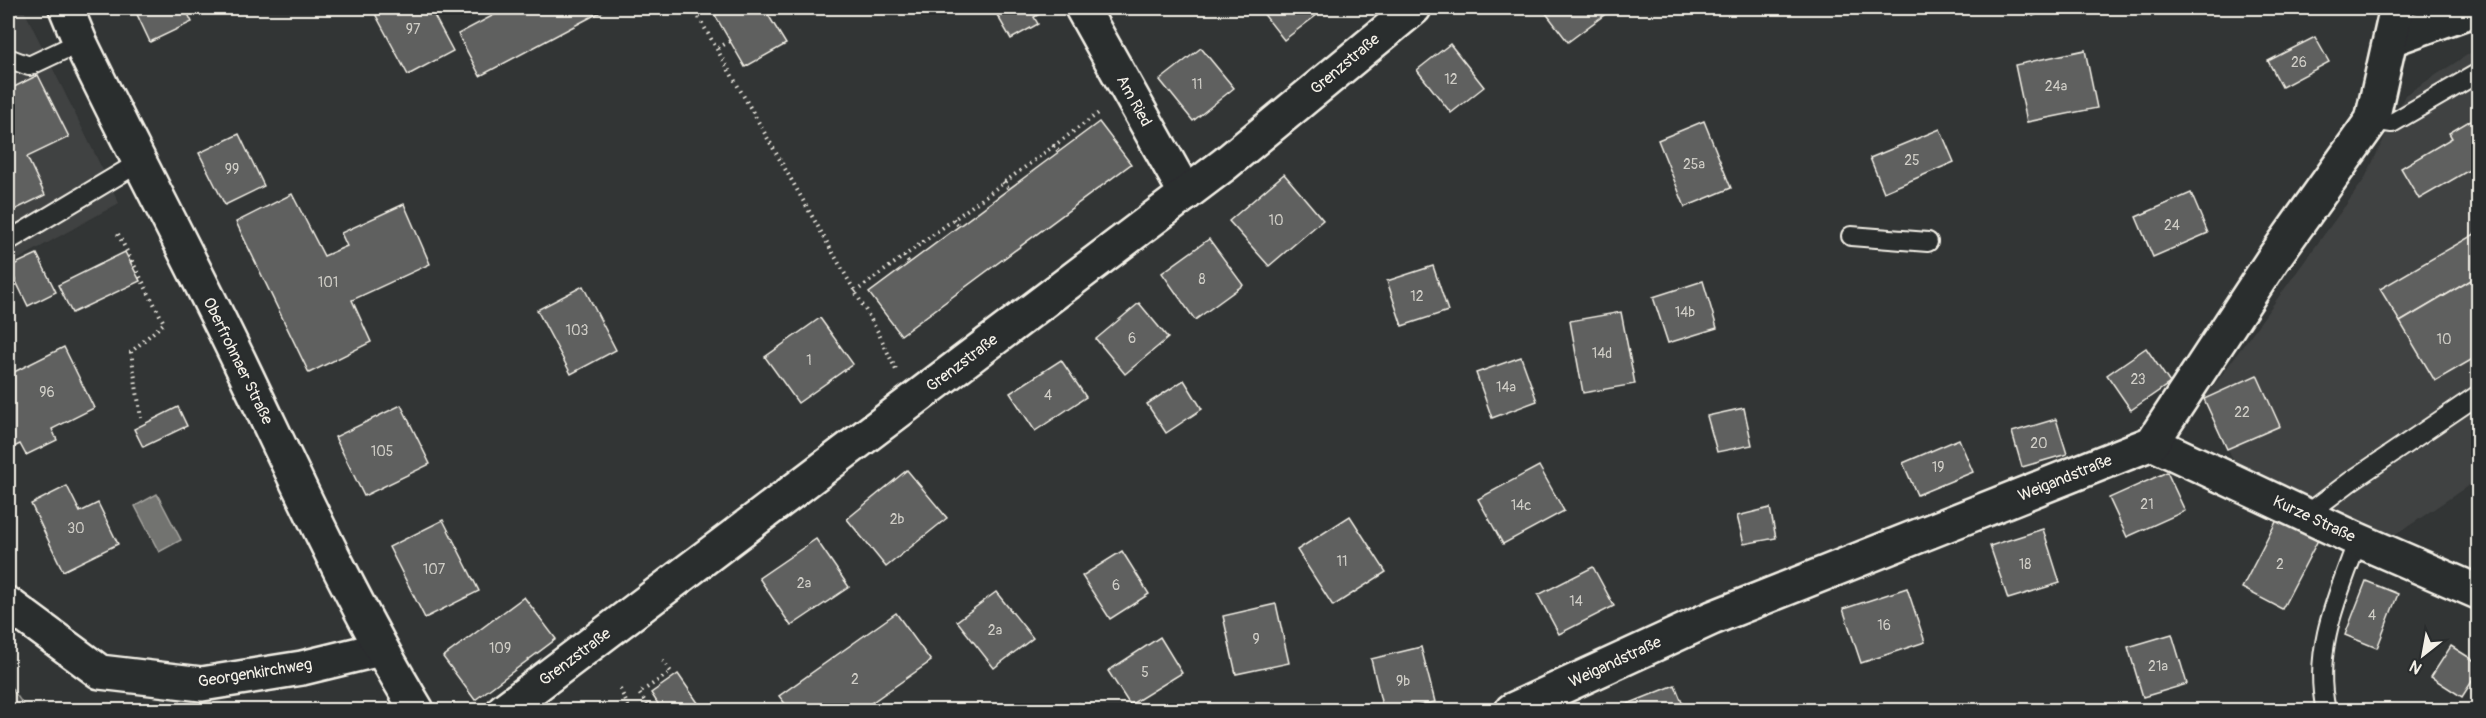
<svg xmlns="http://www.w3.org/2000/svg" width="2486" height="718" viewBox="0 0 2486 718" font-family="Pangolin,sans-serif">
  <rect width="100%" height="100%" fill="#323535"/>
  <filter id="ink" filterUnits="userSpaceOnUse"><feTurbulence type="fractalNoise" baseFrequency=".0167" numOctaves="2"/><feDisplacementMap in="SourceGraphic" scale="12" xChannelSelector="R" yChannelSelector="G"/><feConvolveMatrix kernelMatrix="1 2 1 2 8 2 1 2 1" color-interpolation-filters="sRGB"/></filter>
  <g filter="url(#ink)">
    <g fill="#404242">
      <path d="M8,8h15l96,195 -111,62z"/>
      <path d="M2478,48v431l-84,57 -157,-68 -33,-69 160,-219 41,-85z"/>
    </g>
    <path fill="#4b4d4c" stroke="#a09f9a" stroke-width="1.5" d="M8,683l19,27h-19z"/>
    <path fill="#727370" stroke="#a6a5a0" stroke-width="1.5" d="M157,494l24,46 -22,12 -24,-46z"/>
    <g fill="#5f605f" stroke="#f4f1e8" stroke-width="1.5">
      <path d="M134,8h51l7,14 -42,20z"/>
      <path d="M372,8h58l23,43 -45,24z"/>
      <path d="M507,8h101l-128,68 -22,-42z"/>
      <path d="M729,8h35l22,36 -41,23 -30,-52z"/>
      <path d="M993,8h54l1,1 -14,8 4,7 -27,15z"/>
      <path d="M1259,8h67l-42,32z"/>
      <path d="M1542,8h63l3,4 -40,30z"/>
      <path d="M2029,8h21l-17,8z"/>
      <path d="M2315,37l14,25 -47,25 -14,-26z"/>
      <path d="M1450,44l34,43 -33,26 -34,-43z"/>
      <path d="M1201,48l33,40 -41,33 -33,-41z"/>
      <path d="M2085,50l12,58 -70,14 -12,-57z"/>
      <path d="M38,75l31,62 -42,20 18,38 -37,18v-123z"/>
      <path d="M2476,117l2,3v45l-59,34 -18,-31 51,-30 -3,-5z"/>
      <path d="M1704,121l27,67 -46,19 -27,-67z"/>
      <path d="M1099,122l32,42 -230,171 -32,-42z"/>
      <path d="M1940,129l14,33 -70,30 -14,-34z"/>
      <path d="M239,134l25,52 -39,19 -26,-52z"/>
      <path d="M1284,174l39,46 -54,46 -40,-45z"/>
      <path d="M2191,193l17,40 -55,24 -17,-40z"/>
      <path d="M292,194l32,62 23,-10 -6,-13 63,-29 26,60 -78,36 19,42 -62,31 -73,-151z"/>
      <path d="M2478,232v44l-78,46 -20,-33z"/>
      <path d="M1209,239l34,46 -48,35 -33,-47z"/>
      <path d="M125,252l15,29 -68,32 -14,-28z"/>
      <path d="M37,254l19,38 -28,14 -19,-39z"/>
      <path d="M1433,266l15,45 -46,15 -15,-45z"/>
      <path d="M2478,276v80l-43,25 -35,-59z"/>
      <path d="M1703,281l14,47 -49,15 -15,-46z"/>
      <path d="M583,286l33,64 -45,24 -34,-64z"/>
      <path d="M1139,303l29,35 -43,36 -29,-35z"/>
      <path d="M1621,312l14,72 -52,9 -13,-72z"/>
      <path d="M820,318l33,46 -55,39 -33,-46z"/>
      <path d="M64,347l30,61 -42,21 5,11 -31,15 -6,-11 -12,6v-75z"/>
      <path d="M2146,348l24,35 -39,27 -24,-35z"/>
      <path d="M1521,357l16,44 -45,17 -16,-45z"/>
      <path d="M1061,360l25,37 -51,34 -25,-38z"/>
      <path d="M2257,375l23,51 -53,23 -23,-50z"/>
      <path d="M1184,380l18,29 -36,24 -19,-29z"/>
      <path d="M401,405l29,59 -66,32 -29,-59z"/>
      <path d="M178,407l9,19 -44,21 -9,-18z"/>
      <path d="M1744,408l8,37 -35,7 -10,-36z"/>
      <path d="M2056,419l11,35 -45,13 -10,-35z"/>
      <path d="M1959,439l14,33 -56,23 -14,-32z"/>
      <path d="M1539,466l25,45 -61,33 -25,-45z"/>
      <path d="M907,470l40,48 -61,49 -39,-48z"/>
      <path d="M2167,472l18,39 -58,26 -18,-39z"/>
      <path d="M67,486l13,26 18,-9 20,41 -55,27 -32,-67z"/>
      <path d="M1770,508l6,30 -32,6 -7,-28z"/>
      <path d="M1350,516l36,56 -53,34 -36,-56z"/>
      <path d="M2278,518l40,22 -36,69 -40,-21z"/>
      <path d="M443,520l36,71 -54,27 -36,-71z"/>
      <path d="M2043,529l17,54 -52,16 -18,-53z"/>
      <path d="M816,539l33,48 -58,39 -32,-48z"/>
      <path d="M1122,551l27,43 -39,25 -28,-43z"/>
      <path d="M1593,567l21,39 -55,28 -21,-39z"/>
      <path d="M2366,581l32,13 -21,54 -32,-13z"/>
      <path d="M1907,588l18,54 -64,21 -18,-54z"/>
      <path d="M996,592l37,46 -39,30 -37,-47z"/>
      <path d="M524,597l32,42 -81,61 -32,-43z"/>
      <path d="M1276,604l13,59 -53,11 -13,-58z"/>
      <path d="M896,613l35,48 -70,49h-71l-11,-14z"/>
      <path d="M2172,634l15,50 -44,13 -15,-50z"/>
      <path d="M1160,637l22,36 -52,32 -22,-34z"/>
      <path d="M2451,646l27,17v9l-16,25 -31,-20z"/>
      <path d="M1421,647l14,55 -35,8h-17l-12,-51z"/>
      <path d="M678,674l25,36h-41l-11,-17z"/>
      <path d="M1675,685l10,25h-69l-1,-1z"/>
      <path d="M1079,703l5,7h-16z"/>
    </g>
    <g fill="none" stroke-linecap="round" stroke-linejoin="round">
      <defs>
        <g id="service">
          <path d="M8,58l21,8 51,-24"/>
          <path d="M2372,120l20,3 86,-50"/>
          <path d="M1851,236l77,6"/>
          <path d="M8,241l132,-79"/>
          <path d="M2306,515l45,-34 127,-86"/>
          <path d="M2326,710c-14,-59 12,-115 32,-170"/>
        </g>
        <g id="minor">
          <path d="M1082,8l104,186"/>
          <path d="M2391,39l87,-31"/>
          <path d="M2152,443l206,97 120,52"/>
          <path d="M8,604l92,68 102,12 100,-16 78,-19"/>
          <path d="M504,710l721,-546 189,-156"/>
          <path d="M1512,710l200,-92 440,-175 121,-184 99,-139 25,-112"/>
        </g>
        <path id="secondary" d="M66,8l14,34c53,110 111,218 164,329 55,115 107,230 173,339"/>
      </defs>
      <use href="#service" stroke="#f4f1e8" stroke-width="22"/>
      <use href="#minor" stroke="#f4f1e8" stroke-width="38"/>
      <use href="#secondary" stroke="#f4f1e8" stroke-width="38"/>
      <g stroke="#f4f1e8" stroke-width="4" stroke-dasharray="1.5 4.5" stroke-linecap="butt">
        <path d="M696,8l-2,1 184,323 18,38"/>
        <path d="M718,48l12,-7"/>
        <path d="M1053,145l6,7"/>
        <path d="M1003,182l6,7"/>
        <path d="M953,219l6,7"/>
        <path d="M118,234l46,89 -33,29 10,66"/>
        <path d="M904,256l5,7"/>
        <path d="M855,292l245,-180"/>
        <path d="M620,689l10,21"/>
        <path d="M651,710l-12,-17 32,-21 -8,-11"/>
      </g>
      <use href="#service" stroke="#2a2d2e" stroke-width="18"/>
      <use href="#minor" stroke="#2a2d2e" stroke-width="33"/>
      <use href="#secondary" stroke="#2a2d2e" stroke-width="33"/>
    </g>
  </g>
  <g text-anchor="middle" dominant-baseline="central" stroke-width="4.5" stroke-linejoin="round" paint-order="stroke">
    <g font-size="14" fill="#cfcdc6">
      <text x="413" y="29">97</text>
      <text x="2299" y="62">26</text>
      <text x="1451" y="79">12</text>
      <text x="1197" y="84">11</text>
      <text x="2056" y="86">24a</text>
      <text x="1912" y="160">25</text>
      <text x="1694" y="164">25a</text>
      <text x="232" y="169">99</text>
      <text x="1276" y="220">10</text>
      <text x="2172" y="225">24</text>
      <text x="1202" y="279">8</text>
      <text x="328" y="282">101</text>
      <text x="1417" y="296">12</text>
      <text x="1685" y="312">14b</text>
      <text x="577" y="330">103</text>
      <text x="1132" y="338">6</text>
      <text x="2444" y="339">10</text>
      <text x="1602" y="353">14d</text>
      <text x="809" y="360">1</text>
      <text x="2138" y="379">23</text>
      <text x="1506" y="387">14a</text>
      <text x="47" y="392">96</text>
      <text x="1048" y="395">4</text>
      <text x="2242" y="412">22</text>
      <text x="2039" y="443">20</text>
      <text x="382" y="451">105</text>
      <text x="1938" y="467">19</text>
      <text x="2147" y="504">21</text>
      <text x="1521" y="505">14c</text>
      <text x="897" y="519">2b</text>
      <text x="76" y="528">30</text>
      <text x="1342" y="561">11</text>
      <text x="2025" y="564">18</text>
      <text x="2280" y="564">2</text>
      <text x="434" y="569">107</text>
      <text x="804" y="583">2a</text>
      <text x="1116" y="585">6</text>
      <text x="1576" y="601">14</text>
      <text x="2372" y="615">4</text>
      <text x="1884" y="625">16</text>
      <text x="995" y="630">2a</text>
      <text x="1256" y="639">9</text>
      <text x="500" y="648">109</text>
      <text x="2158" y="666">21a</text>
      <text x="1145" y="672">5</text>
      <text x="855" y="679">2</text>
      <text x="1403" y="681">9b</text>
    </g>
    <g font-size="16" fill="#f4f1e8" stroke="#2a2d2e">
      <text transform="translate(1345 64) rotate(-40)">Grenzstraße</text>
      <text transform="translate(1134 101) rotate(61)">Am Ried</text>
      <text transform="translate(238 361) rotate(64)">Oberfrohnaer Straße</text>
      <text transform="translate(962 363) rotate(-37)">Grenzstraße</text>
      <text transform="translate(2065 478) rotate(-22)">Weigandstraße</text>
      <text transform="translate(2314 519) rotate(25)">Kurze Straße</text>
      <text transform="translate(575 657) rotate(-37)">Grenzstraße</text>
      <text transform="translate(1615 662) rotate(-25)">Weigandstraße</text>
      <text transform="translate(255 673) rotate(-9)">Georgenkirchweg</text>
    </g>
  </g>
  <rect width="2486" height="718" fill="none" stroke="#2a2d2e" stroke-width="30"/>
  <rect x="15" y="15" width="2456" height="688" fill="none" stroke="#f4f1e8" stroke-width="2" filter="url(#ink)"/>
  <g transform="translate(2423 655) rotate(211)" stroke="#2a2d2e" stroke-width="4.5" paint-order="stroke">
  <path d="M0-4.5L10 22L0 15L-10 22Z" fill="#f4f1e8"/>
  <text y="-9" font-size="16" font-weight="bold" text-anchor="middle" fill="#f4f1e8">N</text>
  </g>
</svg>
